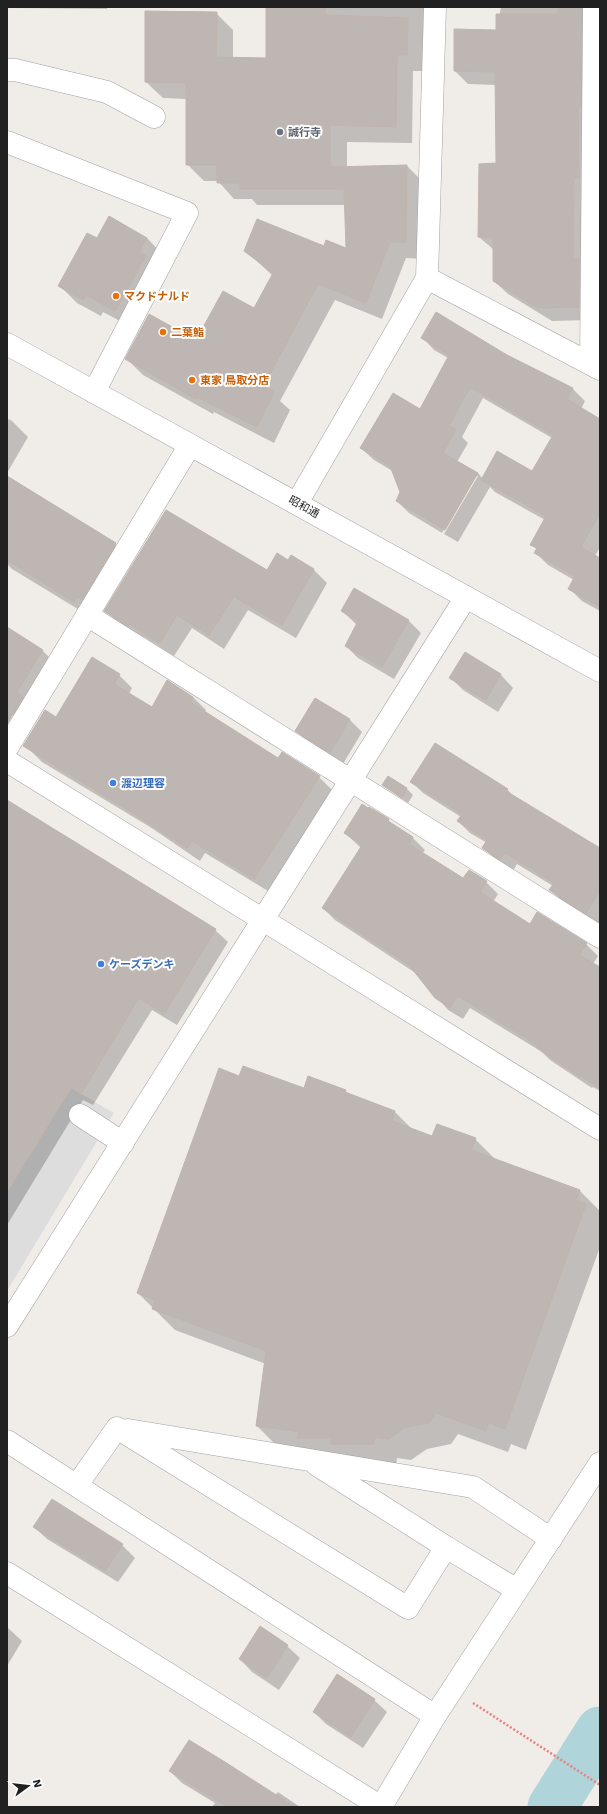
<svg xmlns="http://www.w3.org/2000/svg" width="607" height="1814" viewBox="0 0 607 1814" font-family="'Work Sans','Noto Sans JP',sans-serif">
  <rect width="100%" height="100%" fill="#f0ede9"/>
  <path fill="#ddd" d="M71,1088l43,25 -107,178v-99z"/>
  <g fill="#0003" fill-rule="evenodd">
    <path d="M7,7h100v2l-100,-1z"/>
    <path d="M267,7h157l-1,64h-10l-1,72 -65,-1v26l60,-2 17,17 -1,76 -17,-1 -24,61 -47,-19 -55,101 10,9 -16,33 -60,-31 -1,2 -70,-39 -16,-16 69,-17 58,-32 19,-34 -27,-25 78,-4 23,2 -1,-44h-89l-5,-6h-18l-16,-18h-14l-17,-17v-65l-24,-1 -17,-16 70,-69 17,17v28l34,1z"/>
    <path d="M501,7h99l-8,313 -40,1 -44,-27 -14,-13v-31l-15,-13 18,-73 -1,-79 -28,-1 -13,-13 41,-40z"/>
    <path d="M110,218l37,20 17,18 -31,72 -30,-16 -2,4 -24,-13 -17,-17 37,-46z"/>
    <path d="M422,337l85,18 66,34 12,12 -4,8 19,12v126l-5,9 5,3v52l-18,-10 -12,-12 4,-9 -26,-15 -12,-12 1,-3 -5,-6 13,-24 -50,-28 -5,-5 -32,55 -14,-8 34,-58h-3l-33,57 -33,-20 -12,-12 4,-8 -7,-21 -20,-12 -13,-12 59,-38 28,-52 -14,-8zM483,398l69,40 -20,34 -49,7 -5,-6 -21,-11 11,-19 -6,-6z"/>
    <path d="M7,419l4,1 17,17 -21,36z"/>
    <path d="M7,476l108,68 17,17 -41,56 -79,-48 -5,-5z"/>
    <path d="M289,562l24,7 14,14 -31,55 -48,-28 -24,39 -32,-21 -18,28 -30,-19 -2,2 -22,-14 -14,-14 161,-39z"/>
    <path d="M342,611l67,10 12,12 -27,46 -36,-21 -12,-12 11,-21z"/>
    <path d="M7,628l36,23 12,12 -35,56 -13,-8z"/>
    <path d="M465,654l36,21 12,13 -15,24 -35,-22 -12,-12z"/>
    <path d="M92,659l27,16 13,13 -3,6 23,14 41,-11 13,13 -2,3 74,47 41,17 13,13 -64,101 -63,-38 -5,8 -50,-34 -108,-65 -13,-13 27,-31z"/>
    <path d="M315,699l35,21 12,12 -19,32 -35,-21 -12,-13z"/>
    <path d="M388,778l19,11 6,6 -5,8 -25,-18z"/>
    <path d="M411,781l96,8 7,8 86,52v77l-37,-24 -12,-12 2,-4 -36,-22 -4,7 -17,-11 -12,-12 3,-5 -17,-10 -12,-12 3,-4 -38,-24z"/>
    <path d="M7,801l208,129 13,12 -51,83 -25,-15 -59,95 -10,-5 -76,125z"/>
    <path d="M388,820l6,6 19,12 12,12 -3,4 42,26 22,2 12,12 -5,8 37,23 56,19 12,12 -5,8 7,5v122l-7,-4 -1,1 -42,-28 -8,-8 -72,-44 -7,11 -15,-9 -31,-36 -82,-54 -12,-12 38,-60 -16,-15z"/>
    <path d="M240,1077l65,13 40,1 5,4 45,17 18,18 20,7 42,2 22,22 83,30 20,20v36l-74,203 -15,-6 -3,8 -50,-18 -7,10 -24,5 -16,11 -14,-2 -1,8 -117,-18 -22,-22 9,-62 -91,-34 -37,-37z"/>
    <path d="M52,1500l70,45 13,13 -17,24 -71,-43 -13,-12z"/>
    <path d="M7,1627l15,14 -15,25z"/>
    <path d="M287,1646l13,12 -21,32 -27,-18 -12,-13z"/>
    <path d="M337,1676l37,24 13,12 -24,36 -37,-24 -12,-12z"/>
    <path d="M170,1771l105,24 3,-3 22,15h-88l3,-4 -33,-20z"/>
  </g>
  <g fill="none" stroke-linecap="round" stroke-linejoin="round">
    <path stroke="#afd4d9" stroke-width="49" d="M552,1807l48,-76"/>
  </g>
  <g fill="#beb6b2" stroke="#c1b4ad">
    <path d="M266,7h59v8l83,3 -1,37h-10l-1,72 -66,-2v42l77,-2 -1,77h-16l-24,61 -48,-19 -55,103 11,5 -17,35 -60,-30 -1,2 -71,-40 24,-45 47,26 27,-49 31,17 19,-35 -29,-22 13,-32 67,27 2,-6 20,8 -2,-59h-104v-6h-23v-18h-31v-82l-41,-1v-71l72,1 -1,45 50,1z"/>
    <path d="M558,7l24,1 -1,99h-3l1,71h-5l-1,81h6v48l-41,1 -45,-27v-44h-15l1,-73 17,-1 -1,-91 -41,-1v-42l42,1v-16h62z"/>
    <path d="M109,216l38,22 -8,14 7,4 -31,55 -29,-16 -3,5 -25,-14 29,-53 10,5z"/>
    <path d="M436,312l71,43 66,33 -6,11 33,20v94l-19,34 19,11v49l-32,-18 7,-13 -41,-23 3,-5 -7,-3 16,-29 -65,-36 16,-29 35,20 21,-36 -83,-48 -21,39 7,3 -13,24 35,20 -33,57 -49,-29 4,-9 -10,-26 -30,-18 33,-55 27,16 29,-54 -28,-17z"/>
    <path d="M7,476l109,67 -34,57 -5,-3 -3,5 -67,-42z"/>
    <path d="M166,510l101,60 10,-17 11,7 3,-5 23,14 -32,56 -48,-28 -25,38 -32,-20 -17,28 -31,-19 -1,2 -24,-15z"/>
    <path d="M354,588l55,32 -27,47 -37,-21 13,-25 -17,-10z"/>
    <path d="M7,627l36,23 -26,42 6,5 -16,27z"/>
    <path d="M465,652l36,22 -15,26 -37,-22z"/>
    <path d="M92,657l28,17 -6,10 38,23 15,-27 26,17 -3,5 88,56 4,-6 38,24 -66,103 -62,-38 -5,7 -51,-33 -113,-69 22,-36 11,7z"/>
    <path d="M315,698l35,21 -20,34 -35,-22z"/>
    <path d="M435,743l73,46 -2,2 94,57v42l-14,24 -37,-24 5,-7 -49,-30 -5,7 -18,-12 5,-8 -30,-19 5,-7 -52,-32z"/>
    <path d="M388,776l19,12 -5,10 -20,-13z"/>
    <path d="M7,800l209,129 -52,85 -25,-16 -58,96 -10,-6 -64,104z"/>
    <path d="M362,804l6,4 1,-1 20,12 -1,2 25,16 -4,7 54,34 6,-8 18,11 -7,11 50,32 7,-12 50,31 -8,12 21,12v121l-19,-12 -1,1 -43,-29 1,-2 -80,-50 -8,12 -15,-10 -26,-33 -87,-57 40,-63 -18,-12z"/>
    <path d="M243,1066l61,22 4,-12 38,14 -1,2 50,19 -3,10 40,15 5,-12 39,14 -5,12 109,40 -4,10 10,4 -81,225 -16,-6 -3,8 -50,-18 -7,10 -24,4 -16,12 -14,-2 -1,7h-43v-6h-34l3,-6 -44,-6 10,-75 -114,-42 3,-9 -18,-7 82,-225 20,8z"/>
    <path d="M52,1499l71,45 -18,27 -72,-44z"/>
    <path d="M260,1626l28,19 -21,33 -28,-19z"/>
    <path d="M337,1674l38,25 -24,38 -38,-25z"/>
    <path d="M189,1740l36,22 70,45h-67l-59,-36z"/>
  </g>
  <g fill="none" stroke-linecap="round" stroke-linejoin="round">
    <defs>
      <g id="minor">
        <path d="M7,70h8l92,22 47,25"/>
        <path d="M7,142l180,71 -93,179"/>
        <path d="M427,278l173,91"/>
        <path d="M7,344l593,327"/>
        <path d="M591,364l3,-357"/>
        <path d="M297,503l130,-225 8,-271"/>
        <path d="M87,615l513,322"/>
        <path d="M7,748l183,-303"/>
        <path d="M7,761l593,368"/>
        <path d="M80,1115l43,28"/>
        <path d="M7,1326l459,-729"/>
        <path d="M128,1430l345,57 78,52"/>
        <path d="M7,1441l428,275"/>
        <path d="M317,1465l129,82"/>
        <path d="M77,1485l40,-57 291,180 38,-61 71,43"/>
        <path d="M7,1573l374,234"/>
        <path d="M381,1807l54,-91 165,-253"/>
      </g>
    </defs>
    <use href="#minor" stroke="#a2a2a2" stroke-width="23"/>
    <path stroke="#eb8080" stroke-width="2.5" stroke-dasharray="2 2" stroke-linecap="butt" d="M473,1703l127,82"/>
    <use href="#minor" stroke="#fff" stroke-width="22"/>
  </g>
  <circle fill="#6b7280" stroke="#fff" stroke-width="1.5" cx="280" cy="132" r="4"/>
  <g fill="#e8710a" stroke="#fff" stroke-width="1.5">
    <circle cx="116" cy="296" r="4"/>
    <circle cx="163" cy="332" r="4"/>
    <circle cx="192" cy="380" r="4"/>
  </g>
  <g fill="#3f7fe0" stroke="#fff" stroke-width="1.5">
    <circle cx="113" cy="783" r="4"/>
    <circle cx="101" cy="964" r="4"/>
  </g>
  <g text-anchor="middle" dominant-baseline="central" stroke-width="4" stroke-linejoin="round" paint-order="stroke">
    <g font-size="11" font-weight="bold" fill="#5b616d" stroke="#fff" text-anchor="start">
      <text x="288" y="132">誠行寺</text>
    </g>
    <g font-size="11" font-weight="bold" fill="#c56008" stroke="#fff" text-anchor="start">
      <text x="124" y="296">マクドナルド</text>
      <text x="171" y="332">二葉鮨</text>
      <text x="200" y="380">東家 鳥取分店</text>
    </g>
    <g font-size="11" fill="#212121" stroke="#fff">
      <text transform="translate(304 507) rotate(29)">昭和通</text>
    </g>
    <g font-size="11" font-weight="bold" fill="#366cbe" stroke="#fff" text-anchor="start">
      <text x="121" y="783">渡辺理容</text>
      <text x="109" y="964">ケーズデンキ</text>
    </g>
  </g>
  <rect width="607" height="1814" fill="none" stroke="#212121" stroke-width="16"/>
  <g transform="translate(28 1786) rotate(75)" stroke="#ffffff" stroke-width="3" paint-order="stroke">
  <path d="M0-3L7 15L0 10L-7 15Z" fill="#212121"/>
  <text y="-6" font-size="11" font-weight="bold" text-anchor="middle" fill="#212121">N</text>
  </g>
</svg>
